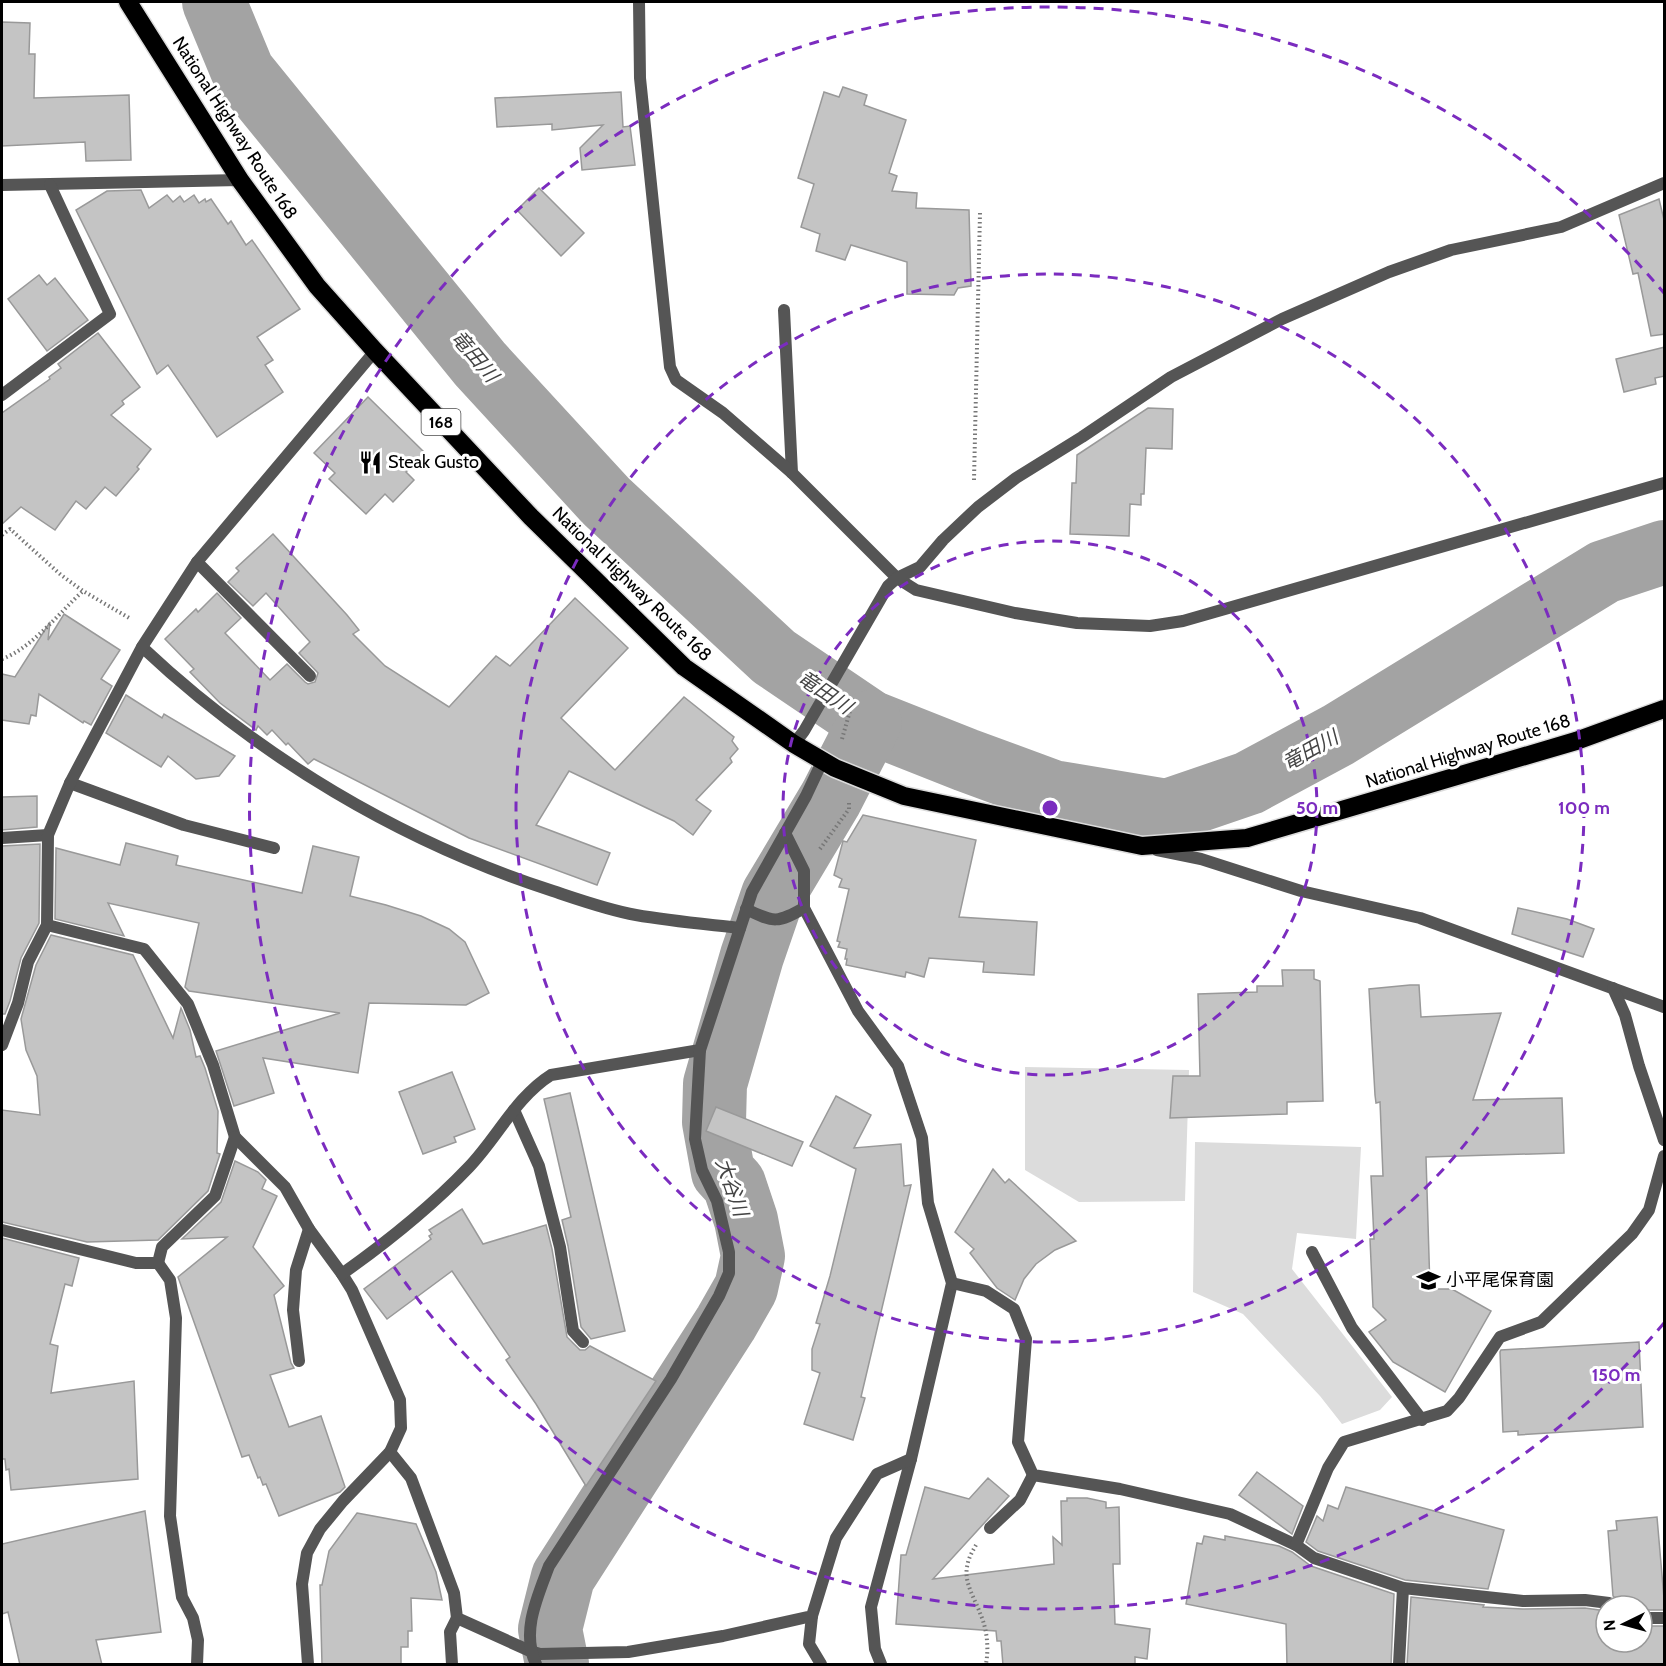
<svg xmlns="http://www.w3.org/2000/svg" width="1666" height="1666" viewBox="0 0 1666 1666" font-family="Cabin,'Noto Sans JP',sans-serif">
  <rect width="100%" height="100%" fill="#fff"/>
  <g fill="#dcdcdc">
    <path d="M1025,1067l164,3 -4,131 -106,1 -54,-32z"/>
    <path d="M1195,1142l166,5 -5,92 -59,-6 -5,36 100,128 -12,13 -38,14 -22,-28 -77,-82 -50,-22z"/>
  </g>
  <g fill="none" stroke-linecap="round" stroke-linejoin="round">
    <g stroke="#a3a3a3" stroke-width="64">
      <path d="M214,2l29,70 237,292 126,137 168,156 96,65 96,38 87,32 114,19 82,-28 89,-48 266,-163 60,-20"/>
      <path d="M557,1664l-7,-35 13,-52 163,-254 20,-35 7,-32 -7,-36 -12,-36 -11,-12 -9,-50 1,-38 37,-128 21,-61 58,-97 39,-76"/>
    </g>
  </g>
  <g fill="#c4c4c4" stroke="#999" stroke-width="1.5">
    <path d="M2,22l28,1 -1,31h6l-1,44 95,-3 2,65 -45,1 -1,-19 -83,4z"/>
    <path d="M843,87l24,8 -3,10 42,15 -17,53 8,3 -5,15 25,2 -1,15 53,2 2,76 -13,2 -4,7 -47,-1v-32l-56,-17 -6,15 -29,-9 4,-17 -19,-7 13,-43 -16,-6 26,-86 15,5z"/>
    <path d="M621,92l2,35 7,-1 5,39 -53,5 -2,-22 23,-23 -51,5v-6l-55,3 -2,-29z"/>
    <path d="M539,188l45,45 -23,23 -44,-46z"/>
    <path d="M141,190l8,18 18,-13 6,7 7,-6 4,6 10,-7 5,8 6,-4 1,3 5,-3 17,25 3,-3 15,24 6,-5 48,69 -43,28 16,23 -8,5 18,27 -66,45 -49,-72 -11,9 -81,-164 31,-19z"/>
    <path d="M1659,199l6,25v110l-14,2 -13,-63 -5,1 -14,-59z"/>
    <path d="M39,275l8,10 8,-7 33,42 -41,31 -39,-52z"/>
    <path d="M98,333l42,54 -18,14 2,3 -13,11 40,34 -14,18 2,2 -23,27 -11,-9 -19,22 -10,-8 -21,29 -34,-23 -19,17v-111l48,-34 -1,-2 12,-9 -3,-4z"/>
    <path d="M1665,347v29l-10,2 1,6 -32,8 -8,-33z"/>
    <path d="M368,397l57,56 -19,19 8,8 -21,22 -8,-8 -19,20 -37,-35 6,-6 -21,-20z"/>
    <path d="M1148,408l25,1 -1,40 -26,-1 -2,46h-3v11l-11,-1 -1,32 -59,-2 2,-51h4l1,-28z"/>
    <path d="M273,534l74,81 12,15 -6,4 32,32 64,41 47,-51 14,10 65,-68 53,50 -67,70 54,52 69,-73 50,40 -2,4 6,8 -8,9 2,4 -36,38 15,11 -18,24 -19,-14 -105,-50 -33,54 74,28 -13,32 -128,-47 -155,-79 -6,5 -20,-21 -2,2 -14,-15 -5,5 -9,-9 -2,4 -36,-27 -30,-31 4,-3 -29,-30 31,-30 2,3 19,-19 24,25 -16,15 45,47 17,-16 18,18 3,2 7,-2 3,-9 -19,-20 11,-11 -44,-49 -13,13 -25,-24 11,-11 -3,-3z"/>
    <path d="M64,614l56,36 -19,29 11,7 -21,39 -7,-4 -1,2 -44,-29 -3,22 -5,-1 -2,9 -27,-4v-46l13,3 35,-55 -2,18z"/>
    <path d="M126,695l36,23 2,-4 71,42 -16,20 -23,3 -28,-23 -7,11 -55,-34z"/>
    <path d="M37,796v31l-35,3v-33z"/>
    <path d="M863,815l113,25 -17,77 78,5 -3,53 -51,-3 1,-10 -55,-4 -5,19 -18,-5 -1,5 -59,-12 1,-6h-2l2,-10 -9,-2 2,-5 -3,-1 12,-52 -10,-2 3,-8 -8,-4 9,-34 4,1z"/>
    <path d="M126,843l52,13 -2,9 126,28 11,-47 46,11 -9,39 36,9 35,11 28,13 16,13 24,51 -23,12 -97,-2 -11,70 -95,-15 11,35 -40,13 -18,-55 124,-38 -151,-22 -4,-4 14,-64 -91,-20 16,33 -69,-17 1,-71 64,17z"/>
    <path d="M40,844l-1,79 -18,35 -11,43 -5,13h-3v-168z"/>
    <path d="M1518,908l49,11 27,10 -11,28 -71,-23z"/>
    <path d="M51,935l82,20 40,83 8,-30 9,22 6,27 4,-1 5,12 13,43 -1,42 3,1 -12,37 -50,49 -71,2 -85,-20v-112l38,5 -3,-39 -11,-26 -5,-31 15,-54z"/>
    <path d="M1282,970h32v9l6,2 3,120 -36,1v12l-117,4 3,-42h27l-2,-82 59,-2v-6h26z"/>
    <path d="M1410,985h9l2,32 80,-4 -28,87 89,-2 2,55 -138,4 4,132h22l39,22 -46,81 -52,-30 -24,-30 17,-12 -13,-13 -3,-68h4l-3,-63h12l-3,-74 -4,1 -1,-8 -6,-106z"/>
    <path d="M452,1072l23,57 -21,8 2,5 -33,12 -24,-62z"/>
    <path d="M570,1093l55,238 -34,8 -10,-12 -13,-81 -6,-26 9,-3 -27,-118z"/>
    <path d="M836,1096l35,19 -17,33 47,-4 3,42 7,-1 -50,212 4,1 -12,42 -49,-16 16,-51 -8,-3v-21l8,-25 -4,-1 14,-47 26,-107 -46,-23z"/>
    <path d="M716,1107l87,35 -11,24 -86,-35z"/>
    <path d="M235,1161l23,11 8,8 -4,9 15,7 -24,51 31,39 -10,9 17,68 3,5 -24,7 19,52 32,-11 24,71 -5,5 -61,24 -13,-32 -3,1 -3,-8 -2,1 -9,-23 -7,2 -64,-180 49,-40 -45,2 39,-37z"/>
    <path d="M993,1169l12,14 4,-4 67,62 -21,9 -19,14 -12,15 -9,21 -18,-12 -27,-35 4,-4 -19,-17z"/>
    <path d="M462,1209l21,35 63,-19 6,24 15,88 13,13h5l5,-4 66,35 -70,105 -50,-82 -30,-44 4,-3 -58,-86 -65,48 -23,-30 67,-50 -2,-3 3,-2 -3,-4z"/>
    <path d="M2,1238l77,20 -7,28 -7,-2 -15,60 8,2 -7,47 83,-12 4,98 -127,11 -2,-21 -3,1 -1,-11h-3z"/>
    <path d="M1639,1342l4,85 -125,8v-4l-15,1 -3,-80 1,-2z"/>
    <path d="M1257,1472l46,34 -11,28 -53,-39z"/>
    <path d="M988,1478l21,18 -76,83 121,-15 -1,-27 9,8 -1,-44h6v-3h20l19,4v6l13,-1 1,57h-7l2,60 35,5 -3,30 -12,-2v8h-132l-2,-24h-4l-1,-10 -100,-7 5,-69h5l19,-68 44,12z"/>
    <path d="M1346,1487l158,43 -16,59 -83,-9 -87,-29 -12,-9 11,-26 6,5 5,-16 10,4z"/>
    <path d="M145,1511l16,121 -65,8 6,25h-82l-12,-53 -6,2v-70z"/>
    <path d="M357,1513l59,11 20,48 6,28 -31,-2 1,33h-4v16h-7v18h-79l-2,-80h2l7,-34z"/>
    <path d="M1657,1517l8,93h-23v-4h-21l-1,-4 -7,-6 -5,-65 9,-1 -1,-9z"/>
    <path d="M1204,1536l21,4v-4l54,10 13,6 19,14 83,28 -3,71h-104l-1,-41 -100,-20 11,-61 5,1z"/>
    <path d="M1411,1597l73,8 -1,2 40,2 62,-1 21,3v31h36v-16h23v39h-258z"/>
  </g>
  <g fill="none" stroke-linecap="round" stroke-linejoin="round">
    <defs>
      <path id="highway" d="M128,2l112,178 77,106 58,65 156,166 153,150 110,77 41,24 69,28 238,50 105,-8 329,-97 88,-32"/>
    </defs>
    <use href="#highway" stroke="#dbdbdb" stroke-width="21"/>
    <g stroke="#777" stroke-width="4" stroke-dasharray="1.5 3" stroke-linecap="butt">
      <path d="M974,480l6,-267"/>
      <path d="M2,535l8,-6 51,46 22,16 48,28"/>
      <path d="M2,659c29,-10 58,-47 81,-68"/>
      <path d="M842,739l12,-42"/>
      <path d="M820,849l29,-40v-6"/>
      <path d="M976,1545c-4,7 -8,14 -9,22 -3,16 8,32 13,46 7,16 9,34 6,51"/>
    </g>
    <g stroke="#555" stroke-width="12">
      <path d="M784,310l8,163"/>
      <path d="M197,562l113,114"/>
      <path d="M142,647c117,110 259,195 411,244 27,9 55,19 83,24 34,6 69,9 104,13"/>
      <path d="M70,783l114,42 90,23"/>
      <path d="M746,909c28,14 32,14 58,-1"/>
      <path d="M514,1110l25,56 21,81 13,84 10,11"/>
      <path d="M1312,1252l40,76 70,92"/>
      <path d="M158,1263l12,17 6,38 -6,198 12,81 11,21 5,22 -1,24"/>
      <path d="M299,1361l-6,-51 3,-40 13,-41"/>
      <path d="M990,1528l30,-28 13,-25"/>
      <path d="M812,1616l-3,28 12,20"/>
      <path d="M452,1664l-2,-32 7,-14"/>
      <path d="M1399,1664l4,-76"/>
    </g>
    <g stroke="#555" stroke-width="12">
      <path d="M639,2l1,76 30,289 6,13 47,33 69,60 105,105 19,12 99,23 62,10 73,3 33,-5 481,-138"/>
      <path d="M2,185l238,-5"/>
      <path d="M2,395l108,-81 -60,-129"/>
      <path d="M794,744l10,-13 84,-145 9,-8 23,-11 23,-27 35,-33 38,-29 66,-41 89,-60 111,-58 107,-47 62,-22 110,-23 103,-44"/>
      <path d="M785,833l19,38v37l54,103 40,55 24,72 6,65 24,80 -41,176 -40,148 4,42 6,15"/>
      <path d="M2,838l46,-3"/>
      <path d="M1157,850l44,9 100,32 119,27 244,89"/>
      <path d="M47,925l97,24 44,55 25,61 22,72 50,50 24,42 33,45 10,16 48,110 1,28 -11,24 -47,49 -23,28 -13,24 -5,31 6,80"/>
      <path d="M1613,988l12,27 14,51 25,74"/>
      <path d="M2,1045l16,-42 10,-41 19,-37 1,-90 22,-52 72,-136 55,-85 178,-211"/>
      <path d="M2,1230l134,33h22l4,-16 53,-51 20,-59"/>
      <path d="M342,1274c45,-32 89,-67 127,-107 28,-29 47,-70 82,-92l149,-25 52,-158 54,-96 16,-34"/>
      <path d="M952,1283l34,8 28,18 12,30 -8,103 15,33 87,14 110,25 66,31 18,13 89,30 120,13 62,-1 24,3 4,3"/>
      <path d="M390,1452l21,26 43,115 3,25 73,33 10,3 88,-2 95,-16 89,-20 24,-78 41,-64 34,-15"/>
      <path d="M1296,1545l32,-77 16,-26 103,-31 12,-13 41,-61 41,-15 91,-88 17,-24 15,-54"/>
      <path d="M1642,1618h22"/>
      <path d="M536,1664c-15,-32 1,-66 13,-98l122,-187 48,-83 10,-23v-21l-12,-51 -15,-31 -7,-31 5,-89"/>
    </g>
    <use href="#highway" stroke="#000" stroke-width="18"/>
  </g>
  <g fill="none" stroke="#7b2cbf" stroke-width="3" stroke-dasharray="10 8">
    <circle cx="1050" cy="808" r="267"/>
    <circle cx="1050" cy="808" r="534"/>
    <path d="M1664 1323A801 801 0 1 1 1664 293"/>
  </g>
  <defs>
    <symbol id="restaurant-bare" viewBox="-9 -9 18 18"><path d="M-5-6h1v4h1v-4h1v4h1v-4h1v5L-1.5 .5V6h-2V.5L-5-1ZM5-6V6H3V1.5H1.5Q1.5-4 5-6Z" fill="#000" stroke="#fff" stroke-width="2.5" paint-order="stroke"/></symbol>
    <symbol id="school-bare" viewBox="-9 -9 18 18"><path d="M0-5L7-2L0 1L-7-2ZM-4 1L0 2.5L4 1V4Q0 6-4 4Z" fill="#000" stroke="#fff" stroke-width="2.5" paint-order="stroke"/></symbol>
  </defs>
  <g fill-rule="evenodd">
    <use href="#restaurant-bare" x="354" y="446" width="33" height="33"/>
    <use href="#school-bare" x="1412" y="1264" width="33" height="33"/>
  </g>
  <g text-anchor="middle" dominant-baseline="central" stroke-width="6" stroke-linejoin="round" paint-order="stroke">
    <rect fill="#fff" stroke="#4c4c4c" stroke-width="1.5" x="421.5" y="409" width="39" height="26" rx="4.5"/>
    <g font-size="16" font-weight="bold" fill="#000">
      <text x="441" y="422">168</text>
    </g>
    <g font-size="18" fill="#000" stroke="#fff">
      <text transform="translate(235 128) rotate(57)">National Highway Route 168</text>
      <text transform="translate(632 584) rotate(44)">National Highway Route 168</text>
      <text transform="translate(1468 751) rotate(-17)">National Highway Route 168</text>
    </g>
    <g font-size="18" fill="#000" stroke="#fff" text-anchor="start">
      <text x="388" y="462">Steak Gusto</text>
      <text x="1446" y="1280">小平尾保育園</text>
    </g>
    <g font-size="20" font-style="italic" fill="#444" stroke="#fff">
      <text transform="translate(475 356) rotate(50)">竜田川</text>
      <text transform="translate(825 692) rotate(34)">竜田川</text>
      <text transform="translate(1310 750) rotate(-29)">竜田川</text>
      <text transform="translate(732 1187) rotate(71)">大谷川</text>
    </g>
  </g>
  <circle cx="1050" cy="808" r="9" fill="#7b2cbf" stroke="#fff" stroke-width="3"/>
  <g font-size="18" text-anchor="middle" font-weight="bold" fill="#7b2cbf" stroke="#fff" stroke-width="6" stroke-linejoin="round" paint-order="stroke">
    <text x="1317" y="814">50 m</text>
    <text x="1584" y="814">100 m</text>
    <text x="1616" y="1381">150 m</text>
  </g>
  <rect width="1666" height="1666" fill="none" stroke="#000000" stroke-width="6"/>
  <g transform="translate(1624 1624) rotate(265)"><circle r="28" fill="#ffffff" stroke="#999999" stroke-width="1.5"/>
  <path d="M0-4.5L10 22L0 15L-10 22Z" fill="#000000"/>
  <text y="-9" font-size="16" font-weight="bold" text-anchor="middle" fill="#000000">N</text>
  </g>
</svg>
